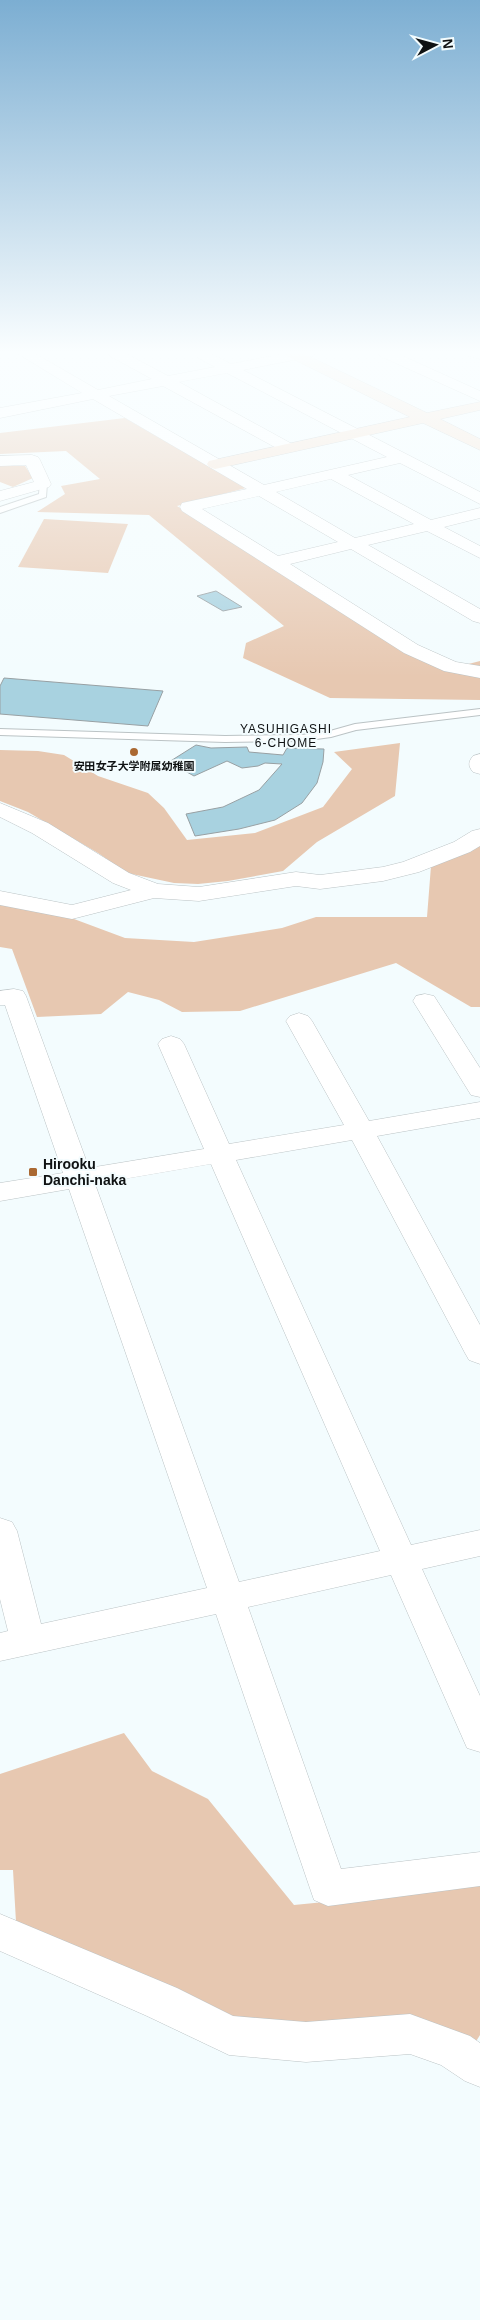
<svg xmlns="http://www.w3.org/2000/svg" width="480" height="2320" viewBox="0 0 480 2320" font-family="Arial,'Noto Sans JP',sans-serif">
  <rect width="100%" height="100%" fill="#f3fcfe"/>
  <g fill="#e7c8b1">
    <path d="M125,418l121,70 -69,18 268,164 35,-9v39l-150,-2 -87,-40 3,-15 38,-17 -135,-111 -112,-3 28,-18 -4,-8 39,-7 -34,-28 -66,3v-21z"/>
    <path d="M0,466h25l8,12 -20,9 -13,-5z"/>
    <path d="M44,519l84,5 -20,49 -90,-6z"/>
    <path d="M400,743l-5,53 -78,46 -34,29 -55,10 -30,3 -24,-1 -47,-10 -29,-20 -70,-41 -28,-11v-51l38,1 26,4 34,21 50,17 16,15 23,32 68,-7 68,-26 29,-38 -18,-17z"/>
    <path d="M480,841v166h-9l-75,-44 -156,48 -58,1 -23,-12 -31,-8 -27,22 -64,3 -25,-68 -12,-2v-45l74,17 51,19 69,4 88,-14 34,-11h111l4,-51z"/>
    <path d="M124,1733l28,38 56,28 86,106 132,-13 54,-13v156l-5,8 -239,-22 -220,-99 -3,-52h-13v-96z"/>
  </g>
  <g fill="#a8d2e0" stroke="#98a0a3">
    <path d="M216,591l26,16 -19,4 -26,-15z"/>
    <path d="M4,678l159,13 -15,35 -148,-12v-28z"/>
    <path d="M196,745l15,3 36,-1 2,5 34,3 4,-7 37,1 -1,13 -6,21 -15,20 -27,17 -36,9 -44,7 -9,-22 37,-7 36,-17 23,-26 -17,-1 -7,3 -16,2 -15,-7 -33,15 -25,-14z"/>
  </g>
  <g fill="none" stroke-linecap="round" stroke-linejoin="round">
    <defs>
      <g id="lane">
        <path d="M40,482l7,2 -1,13 -46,16v-6l39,-13z"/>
        <path d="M480,709v6l-124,15 -25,7 -29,4 -77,1 -225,-7v-6l225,7 77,-1 28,-4 25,-7z"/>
      </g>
      <g id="street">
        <path d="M17,353h17l64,37 54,-11 -42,-23 -2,-3h17l43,23 47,-9 -20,-11 -2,-3h17l21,11 57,-11h27l-2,3 -70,14 237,122v12l-80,-41 -52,12 83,45 49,-12v10l-36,9 36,19v12l-53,-27 -59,14 112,64v14l-7,-2 -122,-72 -61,15 128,81 38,17 24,4v12l-36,-7 -40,-18 -222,-142 -2,-4 2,-4 65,-14 -154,-90 -93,19v-10l82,-15zM227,373l160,84 -123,28 -155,-89 54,-10 119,65h12l2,-3 -2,-3 -115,-63zM331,479l83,45 -59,14 -79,-46zM259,496l79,46 -60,14 -76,-47z"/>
        <path d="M378,353h18l84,38v10l-100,-45z"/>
        <path d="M467,353h13v6l-11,-3z"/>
        <path d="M32,455l6,2 2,3 11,24 -2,3 -49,14v-10l34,-9 -8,-17 -26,1v-10z"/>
        <path d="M480,754v20l-7,-2c-5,-6 -5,-10 0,-16z"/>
        <path d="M0,803l48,20 81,50 29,11 41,3 97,-15 24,3 63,-8 20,-5 51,-20 18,-11 8,-2v17l-10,6 -51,20 -36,9 -63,8 -24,-3 -97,15 -45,-3 -82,21 -72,-14v-14l72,14 59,-15 -18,-7 -81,-50 -32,-16z"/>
        <path d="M14,989l9,2 3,5 63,172 115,-19 -46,-105 4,-5 9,-3 9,3 4,5 45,100 115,-19 -58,-104 4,-5 9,-3 9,3 4,5 57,100 111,-19v16l-103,18 103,189v39l-11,-4 -4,-7 -113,-213 -116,20 175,385 69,-15v26l-58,13 58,127v56l-13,-4 -76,-173 -143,32 93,262 139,-17v34l-152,20 -14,-6 -98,-286 -216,47v-28l8,-2 -8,-32v-81l12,4 5,9 24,93 166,-36 -138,-399 -69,12v-18l63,-10 -58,-168h-5v-14zM211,1164l169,387 -141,31 -144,-398z"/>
        <path d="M425,994l9,2 46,72v29l-9,-2 -58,-94 3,-5z"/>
        <path d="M0,1914l177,74 56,28 73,6 104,-8 60,22 10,7v44l-15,-6 -24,-16 -31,-11 -104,8 -77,-7 -82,-39 -147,-65z"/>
      </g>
      <path id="secondary" d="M285,353h17l125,60 53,-11v8l-40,9 40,20v11l-57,-27 -208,46 -6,-2 -2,-3 2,-3 201,-44 -123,-61z"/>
    </defs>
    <use href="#lane" stroke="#bbc3c5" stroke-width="2"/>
    <use href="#street" stroke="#bbc3c5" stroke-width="1"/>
    <use href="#secondary" stroke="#bbc3c5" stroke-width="1"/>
    <use href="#lane" fill="#fff" fill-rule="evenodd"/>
    <use href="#street" fill="#fff" fill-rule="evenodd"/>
    <use href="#secondary" fill="#f7e4d5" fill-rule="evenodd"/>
  </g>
  <linearGradient id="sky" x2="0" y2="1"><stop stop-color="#7caed2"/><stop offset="0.52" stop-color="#fafeff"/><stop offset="1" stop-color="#fafeff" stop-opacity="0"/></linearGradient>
  <rect width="480" height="677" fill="url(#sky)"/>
  <g fill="#aa6933" stroke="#f3fcfe" stroke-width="2">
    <circle cx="134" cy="752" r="5"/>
    <rect x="28" y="1167" width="10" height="10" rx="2.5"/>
  </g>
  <g text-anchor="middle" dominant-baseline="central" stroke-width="4" stroke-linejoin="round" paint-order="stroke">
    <g font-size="11" font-weight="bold" fill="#0f1213" stroke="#f3fcfe">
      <text x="134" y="766">安田女子大学附属幼稚園</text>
    </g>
    <g font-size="12" letter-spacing="1" fill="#0f1213" stroke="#f3fcfe">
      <text x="286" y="729">YASUHIGASHI<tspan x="286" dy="14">6-CHOME</tspan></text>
    </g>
    <g font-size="14" font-weight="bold" fill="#0f1213" stroke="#f3fcfe" text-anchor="start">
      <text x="43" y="1164">Hirooku<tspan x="43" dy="16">Danchi-naka</tspan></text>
    </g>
  </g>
  <g transform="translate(435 45) rotate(84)" stroke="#f3fcfe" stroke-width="4" paint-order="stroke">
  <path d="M0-4L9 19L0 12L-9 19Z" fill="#0f1213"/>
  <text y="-8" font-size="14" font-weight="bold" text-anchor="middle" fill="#0f1213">N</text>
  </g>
</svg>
